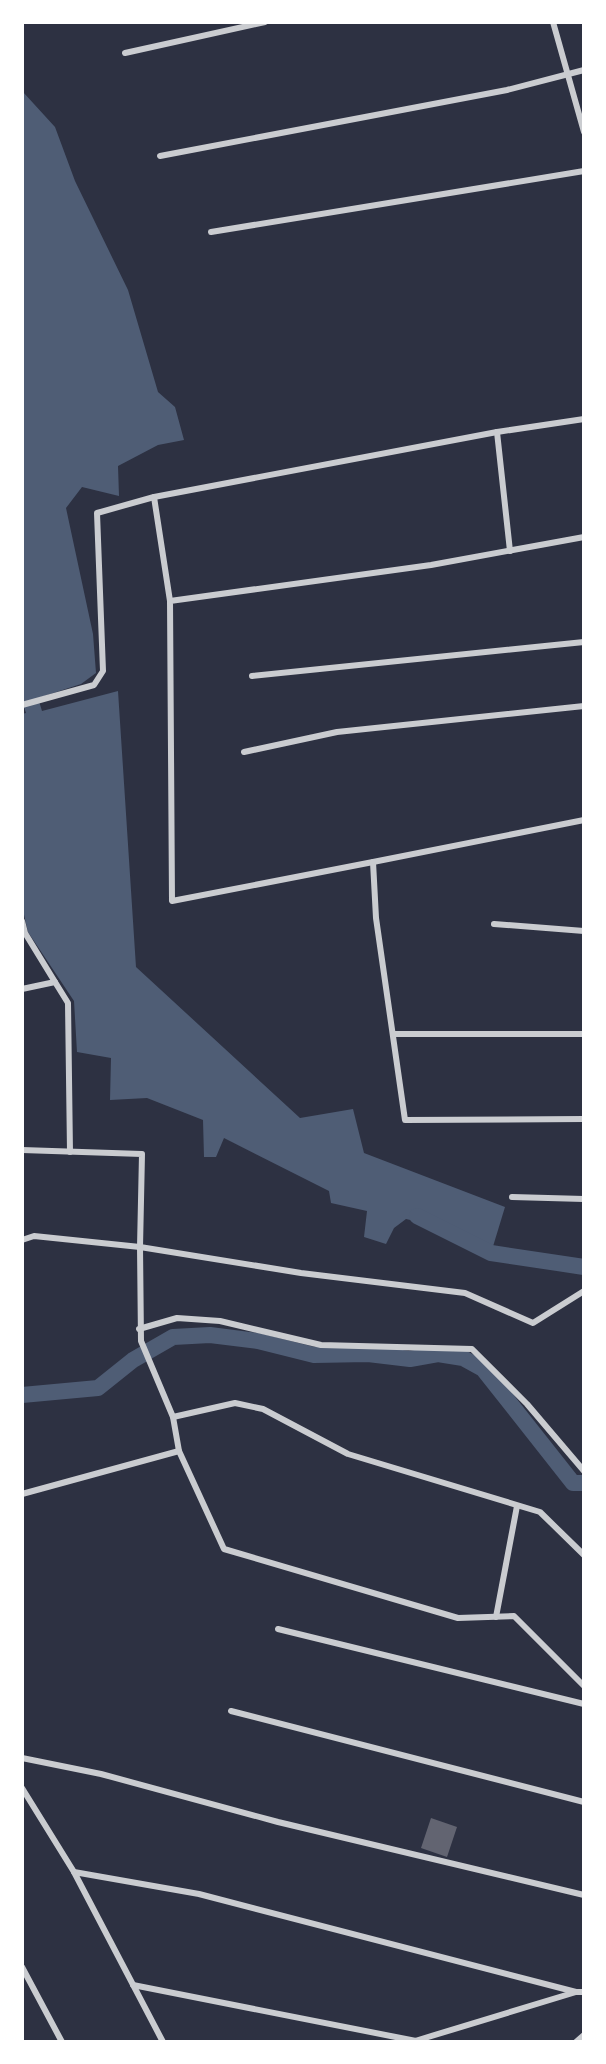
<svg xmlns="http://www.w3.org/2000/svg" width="606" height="2064" viewBox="0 0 606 2064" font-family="'PT Sans',sans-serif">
  <rect width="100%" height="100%" fill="#2d3142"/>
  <path fill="#4f5d75" d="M23,92l32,35 20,54 53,109 30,102 17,15 9,33 -26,5 -40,21 1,30 -37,-9 -16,21 27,126 3,39 -15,11 -43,14 4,13 76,-20 18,276 164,151 53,-9 11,44 141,54 -14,46 -55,-27 -30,-7 -12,9 -8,16 -22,-7 3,-26 -36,-8 -2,-12 -105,-53 -8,19h-12l-1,-37 -56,-22 -37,2 1,-42 -34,-6 -3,-51 -46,-69 -6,-26v-192l4,-1 -3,-9z"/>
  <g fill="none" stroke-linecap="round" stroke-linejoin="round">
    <g stroke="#4f5d75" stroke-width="16">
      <path d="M417,1216l74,37 93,14"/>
      <path d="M22,1395l76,-7 35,-28 40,-23 37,-2 48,6 56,14 54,-1 42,5 28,-5 25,4 20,11 90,114h11"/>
    </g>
  </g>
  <path fill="#626471" d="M431,1818l26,9 -10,30 -26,-9z"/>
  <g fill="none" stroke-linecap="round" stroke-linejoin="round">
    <g stroke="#caccd0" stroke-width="6">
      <path d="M553,22l31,110"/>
      <path d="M125,53l140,-31"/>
      <path d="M160,156l347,-66 77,-20"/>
      <path d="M211,232l373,-61"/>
      <path d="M497,432l13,119"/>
      <path d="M170,601l-16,-104 343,-65 87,-13"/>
      <path d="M252,676l332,-34"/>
      <path d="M22,705l72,-20 9,-14 -6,-158 57,-16"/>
      <path d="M244,752l93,-20 247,-26"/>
      <path d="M584,820l-211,42 3,56 29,202 179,-1"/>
      <path d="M373,862l-201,39 -2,-300 261,-36 153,-28"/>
      <path d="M22,921l3,12 30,49"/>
      <path d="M494,924l90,7"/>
      <path d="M22,989l33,-7 13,21 2,149"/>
      <path d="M393,1034h191"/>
      <path d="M22,1150l120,4 -2,93 161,26 164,20 68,30 51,-32"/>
      <path d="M512,1197l72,2"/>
      <path d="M22,1240l12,-4 106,11 1,94 32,76 6,34 45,98 234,69 56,-2 70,70"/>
      <path d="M139,1329l38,-11 43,3 101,24 151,4 55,55 57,67"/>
      <path d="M173,1417l62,-14 28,6 85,45 192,58 44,43"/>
      <path d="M22,1494l157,-43"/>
      <path d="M496,1617l21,-111"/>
      <path d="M278,1629l306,75"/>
      <path d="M231,1711l353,91"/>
      <path d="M22,1758l79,16 177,48 306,73"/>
      <path d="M22,1788l52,84 89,170"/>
      <path d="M74,1872l125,22 377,98"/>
      <path d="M22,1967l40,75"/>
      <path d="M133,1985l283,56"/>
      <path d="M415,2041l161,-49h8"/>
      <path d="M576,2042l8,-7"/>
    </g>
  </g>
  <rect width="606" height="2064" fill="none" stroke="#ffffff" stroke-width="48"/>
</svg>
